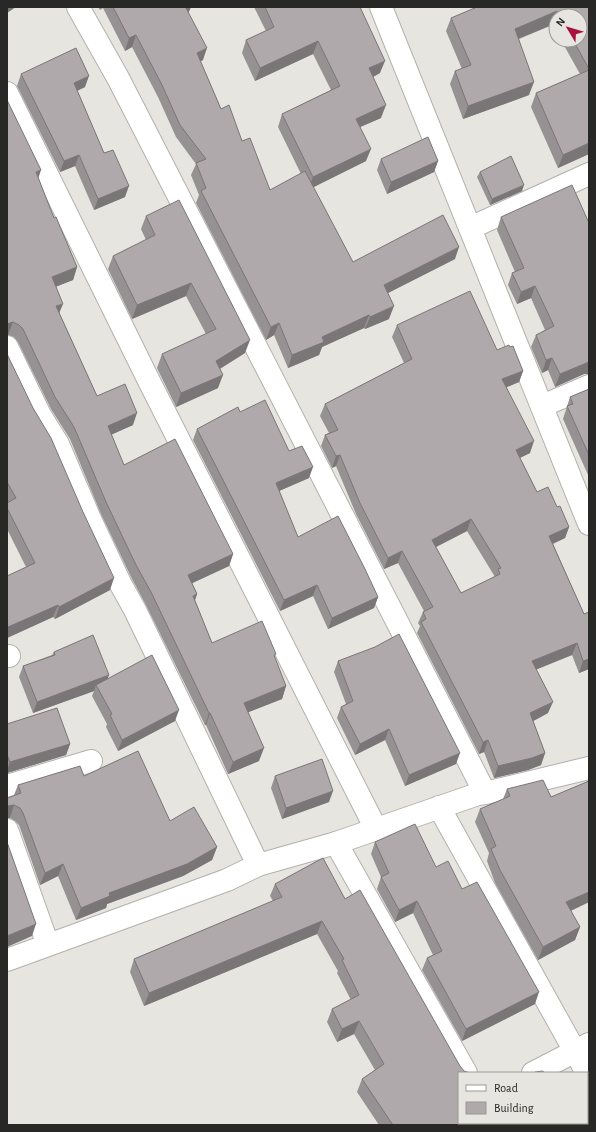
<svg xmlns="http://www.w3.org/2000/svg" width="596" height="1132" viewBox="0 0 596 1132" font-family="'Alegreya Sans',sans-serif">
  <rect width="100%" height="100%" fill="#e6e5df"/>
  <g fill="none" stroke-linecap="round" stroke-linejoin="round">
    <defs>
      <g id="minor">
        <path d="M78,7l40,71 367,715"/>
        <path d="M381,7l208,517"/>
        <path d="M7,93l142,288 227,448"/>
        <path d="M470,228l119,-54"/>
        <path d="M7,347l33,68 18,29 32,75 30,64 15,27 123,255"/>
        <path d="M542,406l47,-20"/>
        <path d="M7,656h2"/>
        <path d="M7,786l84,-25"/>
        <path d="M439,807l148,266"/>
        <path d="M7,830l41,115"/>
        <path d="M336,843l130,230"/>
        <path d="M7,960l220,-80 31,-15 78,-22 142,-49 7,-1 104,-25"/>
        <path d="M533,1073l56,-29"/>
      </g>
    </defs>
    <use href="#minor" stroke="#b2b1ac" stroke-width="24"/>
    <use href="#minor" stroke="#fff" stroke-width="22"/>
  </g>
  <g fill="#969193" fill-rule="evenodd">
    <path d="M98,7h93l-3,6 15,47 -3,1 21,48 21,32 28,49 31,-16 -23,-47 4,-13 49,-24 -18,-36 -58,27 -13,-28 4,-13 20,-9 -12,-24h96l30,66 -7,4 8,41 -21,9 6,34 -53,26 40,75 102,-3 -67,34 1,26 -24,10 -1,-1 -42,19 -3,8 -31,13 -14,-33 -8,5 -70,-137 3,-8 -8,-20 5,-11 -20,-27 -18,-40 -26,-50 -7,4 -22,-43 -3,2z"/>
    <path d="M589,7v147l-31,14 -27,-61 5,-14 44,-19 -19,-34h19v-24h-24v15l-4,-6 -33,14 10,56 -66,24 -13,-35 5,-13 7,-2 -16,-38 5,-13z"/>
    <path d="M21,74l64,13 -8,4 27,62 21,44 -31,13 -19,-44 -15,6 -43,-86z"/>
    <path d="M7,100l47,118 23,49 -4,13 -17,6 3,27 38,83 36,29 -22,10 13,30 109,89 -4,12 -37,17 5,11 -2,6 17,43 62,14 12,29 -4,13 -34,13 11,49 -31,13 -22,-49h-1l-59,-120 -15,-28 -30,-63 -31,-75 -19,-30 -33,-67 -4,-5 -6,-2h-1z"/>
    <path d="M381,159l57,2 -4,11 -47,22 -10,-24z"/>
    <path d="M480,172l42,19 -32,14 -13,-28z"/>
    <path d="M146,216l99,137 -25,16 -2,19 -42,19 -19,-39 5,-14 44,-20 -20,-38 -54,23 -24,-50 5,-13 33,-16 -5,-11z"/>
    <path d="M501,217l88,6v151h-5l-29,13 -7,-17 -6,3 -11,-26 5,-12 9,-5 -14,-32 -14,6 -9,-19 4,-12 3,-1 -18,-42z"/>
    <path d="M397,325l100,25 26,21 -4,11 -13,5 24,66 -10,5 17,34 20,15 12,20 -4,11 -12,6 31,70 5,-2v57l-10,4 -7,-18 -36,14 12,44 -15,8 12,32 -4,12 -13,5 -34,8 -10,-26 -5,2 -62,-121 3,-7 -2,-3 5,-11 1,-1 -26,-48 -14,6 -28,-55 -20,-48 -4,2 -11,-22 4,-11 4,-2 -9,-17 5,-12 79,-41 -12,-26zM467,531l28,46 -34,16 -25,-46z"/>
    <path d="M7,354l103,236 -55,29 -2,-2 -46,21v-62l19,-9 -19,-38z"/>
    <path d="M589,389v88l-26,-58 7,-22z"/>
    <path d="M240,412l49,39 20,27 -30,13 19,46 80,60 -4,11 -46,21 -15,-33 -33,15 -87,-171 4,-11z"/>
    <path d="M54,652l54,26 67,43 -57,30 -12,-24 1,-3 -15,-28 2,-5 -61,22 -14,-36 4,-11 29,-11z"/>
    <path d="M338,661l118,103 -51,22 -20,-46 -30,15 -18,-37 4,-11 5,-3 -12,-32z"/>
    <path d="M7,724l63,20 -4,11 -59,18z"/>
    <path d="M84,776l86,45 47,26 -5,13 -29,16 -76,28 -1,4 -30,12 -18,-44 -18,9 -21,-60 -4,-4 -5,-3 4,-23 4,-10z"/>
    <path d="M275,776l54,26 -47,17 -11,-31z"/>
    <path d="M589,781v121l-18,9 9,16 -5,13 -37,20 -43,-77 -8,-22 2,-8 -14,-31 5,-13 23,-10 4,-10 44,8z"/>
    <path d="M375,842l61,25 26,22 73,115 -73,37 -40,-71 5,-12 6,-3 -20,-42 -18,9 -18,-33 4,-12 -10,-23z"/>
    <path d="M323,858l136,265 40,2h74h-194l-22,-33 5,-13 13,-9 -21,-36 -17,8 -10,-20 5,-13 19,-9 -14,-27 1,-2 -21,-37 -173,72 -14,-34 4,-13 139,-58 -3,-5 5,-12z"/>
  </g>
  <g fill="#7a7678">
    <path d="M7,7h9l-9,6z"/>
    <path d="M189,7h2l-5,11v-10z"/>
    <path d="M557,11l-5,14 -42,17 5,-13z"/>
    <path d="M136,35l-4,12 -7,4 4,-13z"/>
    <path d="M318,41l-5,13 -58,27 5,-13z"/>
    <path d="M207,48l-4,12 -11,6 5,-13z"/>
    <path d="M385,61l-5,12 -15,8 4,-13z"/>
    <path d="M89,76l-4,11 -15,7 4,-11z"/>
    <path d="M534,82l-5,13 -66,24 5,-13z"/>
    <path d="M386,105l-5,13 -30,13 5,-12z"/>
    <path d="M589,143v11l-31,14 5,-13z"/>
    <path d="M371,149l-5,12 -58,29 5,-13z"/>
    <path d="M79,155l-4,11 -15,6 4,-11z"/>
    <path d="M438,161l-4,11 -47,22 4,-12z"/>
    <path d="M41,170l-4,12 -1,-10z"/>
    <path d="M524,185l-2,6 -32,14 2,-6z"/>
    <path d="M129,186l-4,11 -31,13 4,-11z"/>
    <path d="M459,247l-4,12 -75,38 4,-12z"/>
    <path d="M77,267l-4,13 -25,10 4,-13z"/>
    <path d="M191,283l-5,13 -54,23 5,-14z"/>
    <path d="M535,286l-4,12 -14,6 4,-12z"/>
    <path d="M63,304l-5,12 -2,-10z"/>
    <path d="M394,306l-5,13 -24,10 5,-12z"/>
    <path d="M369,315l-5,13 -42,19 -3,8 -31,13 4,-13 30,-18z"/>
    <path d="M13,322l-5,13h-1v-11z"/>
    <path d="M279,323l-5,12 -8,5 5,-13z"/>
    <path d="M250,340l-5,13 -34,21 5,-13z"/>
    <path d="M552,358l-4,12 -6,3 4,-13z"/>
    <path d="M589,359v15h-5l-29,13 5,-13z"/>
    <path d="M523,371l-4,11 -21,9 4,-12z"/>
    <path d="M223,375l-5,13 -42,19 5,-14z"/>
    <path d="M137,413l-4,12 -30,13 5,-12z"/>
    <path d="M534,441l-4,12 -19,9 5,-12z"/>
    <path d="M340,455l-4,11 -4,2 4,-12z"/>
    <path d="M313,467l-4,11 -37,16 4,-11z"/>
    <path d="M471,519l-4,12 -39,20 4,-11z"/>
    <path d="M569,527l-4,11 -20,9 4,-11z"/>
    <path d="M402,551l-4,12 -14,6 4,-11z"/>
    <path d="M233,554l-4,12 -45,21 4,-12z"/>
    <path d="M114,578l-4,12 -55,29 4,-12z"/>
    <path d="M317,585l-4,11 -33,15 4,-11z"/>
    <path d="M197,594l-4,12v-10z"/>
    <path d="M378,597l-4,11 -46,21 4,-11z"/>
    <path d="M58,605l-5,12 -46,21v-7l1,-4z"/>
    <path d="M577,643l-5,12 -44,18 4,-12z"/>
    <path d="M589,659v10l-10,4 4,-12z"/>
    <path d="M109,675l-4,11 -9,-1 -2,6 -61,22 4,-11z"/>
    <path d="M286,686l-4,13 -43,17 5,-13z"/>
    <path d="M553,702l-5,11 -22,12 4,-12z"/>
    <path d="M179,710l-4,11 -57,30 4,-11z"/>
    <path d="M209,713h1l-4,12h-1z"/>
    <path d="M389,729l-4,11 -30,15 5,-11z"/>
    <path d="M488,740l-4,12 -5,2 4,-12z"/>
    <path d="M70,744l-4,11 -59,18v-3l3,-8z"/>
    <path d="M264,748l-5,13 -31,13 5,-12z"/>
    <path d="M460,753l-4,11 -51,22 4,-11z"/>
    <path d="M545,753l-4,12 -13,5 -34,8 4,-12z"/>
    <path d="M333,791l-4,11 -47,17 4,-11z"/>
    <path d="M14,805l-4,13h-3v-12z"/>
    <path d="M217,847l-5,13 -29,16 -76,28 -1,4 -30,12 5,-12 28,-15z"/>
    <path d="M63,864l-5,12 -18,9 5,-12z"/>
    <path d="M589,892v10l-28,13 5,-13z"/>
    <path d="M417,901l-4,12 -18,9 4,-12z"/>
    <path d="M322,921l-5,13 -173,72 5,-13z"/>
    <path d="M36,924l-4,12 -25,11v-11z"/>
    <path d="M580,927l-5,13 -37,20 5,-13z"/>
    <path d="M539,992l-4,12 -73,37 4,-12z"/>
    <path d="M359,1021l-5,13 -17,8 5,-13z"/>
  </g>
  <g fill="#afa9ab" stroke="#7a7678" fill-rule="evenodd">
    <path d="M113,7h76l-3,1 21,40 -10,5 24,56 8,-4 13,36 8,-3 20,52 35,-19 48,91 90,-47 16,32 -75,38 10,21 -24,11 -1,-2 -47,22 2,5 -32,13 -13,-32 -8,4 -70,-136 5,-3 -10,-25 10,-4 -26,-34 -18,-40 -26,-50 -7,3z"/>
    <path d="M265,7h95l25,54 -16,7 17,37 -30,14 15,30 -58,28 -31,-63 58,-28 -22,-45 -58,27 -14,-28 28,-13z"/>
    <path d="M477,7h112v62l-16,-29h7v-24h-20l-3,-5 -42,18 19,53 -66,24 -13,-35 16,-6 -20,-47z"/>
    <path d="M76,48l13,28 -15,7 30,70 9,-3 16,36 -31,13 -19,-44 -15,6 -43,-87z"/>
    <path d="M589,70v73l-26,12 -27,-62z"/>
    <path d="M7,100l34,70 -5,2 18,46 2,-1 21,50 -25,10 11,27 -7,2 41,90 28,-12 12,29 -29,13 16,39 51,-26 58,115 -45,21 9,19 -4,2 19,47 50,-22 14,33 -2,1 12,31 -42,17 20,45 -31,14 -23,-49h-1l-58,-121 -15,-27 -30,-63 -32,-75 -19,-30 -32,-68 -4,-4 -6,-3 -6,2z"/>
    <path d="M428,137l10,24 -47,21 -10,-23z"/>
    <path d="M511,156l13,29 -32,14 -12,-27z"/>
    <path d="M572,185l17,38v139l-29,12 -8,-16 -6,2 -10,-25 18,-9 -19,-40 -14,6 -9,-19 12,-5 -23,-51z"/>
    <path d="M179,200l71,140 -34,21 7,14 -42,18 -19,-39 54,-25 -25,-46 -54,22 -24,-49 42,-21 -9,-19z"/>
    <path d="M470,291l27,59 12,-5 1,2 3,-1 10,25 -21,8 32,62 -18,9 21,42 11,-5 9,20 3,-1 9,21 -20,9 35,78 5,-2v47l-6,2 -6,-18 -45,18 21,41 -23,11 15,40 -13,5 -34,8 -10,-26 -5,2 -62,-120 5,-3 -3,-7 10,-5 -31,-56 -14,7 -28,-55 -20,-48 -4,1 -11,-21 13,-5 -13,-26 87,-45 -15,-34zM471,519l30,49 -3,1 2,5 -39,19 -29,-53z"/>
    <path d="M7,354l26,54 18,30 32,74 31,66 -55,29 -1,-2 -50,22 -1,-3v-48l28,-13 -28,-55v-5l9,-5 -9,-16z"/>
    <path d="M589,389v66l-22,-49 6,-2 -3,-7z"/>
    <path d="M265,400l24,51 13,-5 11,21 -37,16 22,54 40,-21 27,53 13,28 -46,21 -15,-33 -33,15 -87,-171 41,-22 2,5z"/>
    <path d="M399,634l61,119 -51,22 -20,-46 -29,15 -19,-37 12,-6 -15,-40 37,-14z"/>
    <path d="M93,635l16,40 -72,27 -14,-36 32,-11 -1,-3z"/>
    <path d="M152,655l27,55 -57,30 -12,-25 2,-1 -16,-29z"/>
    <path d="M57,708l13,36 -60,18 -3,-7v-31z"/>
    <path d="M138,751l32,70 24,-14 23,40 -30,17 -78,29 1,3 -29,12 -18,-44 -18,9 -22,-60 -3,-5 -6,-3 -7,1v-8l14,-5 -3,-8 62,-19 4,10z"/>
    <path d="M322,759l11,32 -47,17 -11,-32z"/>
    <path d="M543,780l8,17 38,-16v111l-23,10 14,25 -37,20 -43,-77 -9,-21 5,-3 -16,-37 30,-13 -3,-7z"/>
    <path d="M415,824l21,43 12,-6 14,28 15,-7 62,110 -73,37 -39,-71 15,-7 -25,-50 -18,9 -18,-33 8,-4 -14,-31z"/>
    <path d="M7,842l29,82 -29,12z"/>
    <path d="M323,858l22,41 15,-9 100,176 4,5 6,2h-11v50h35l5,2 6,-2h67l1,2h-180l-31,-46 22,-15 -25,-43 -17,8 -10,-20 27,-14 -17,-35 2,-1 -22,-38 -173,72 -15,-34 148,-62 -7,-13z"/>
    <path d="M543,1071l1,2h-10l1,-1z"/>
  </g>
  <rect width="596" height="1132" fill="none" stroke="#282826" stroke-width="16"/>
  <rect x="458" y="1072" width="130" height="52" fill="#e6e5df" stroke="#9a9995"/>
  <rect x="466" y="1085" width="20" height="6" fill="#ffffff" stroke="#9a9995"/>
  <text x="494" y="1092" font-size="12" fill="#282826">Road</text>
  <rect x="466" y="1102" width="20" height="12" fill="#afa9ab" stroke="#9a9995"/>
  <text x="494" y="1112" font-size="12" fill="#282826">Building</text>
  <g transform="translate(568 28) rotate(308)"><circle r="19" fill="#e6e5df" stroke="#9a9995"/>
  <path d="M0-3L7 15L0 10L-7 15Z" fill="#a91240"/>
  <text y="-6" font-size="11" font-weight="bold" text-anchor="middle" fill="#282826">N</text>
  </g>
</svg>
